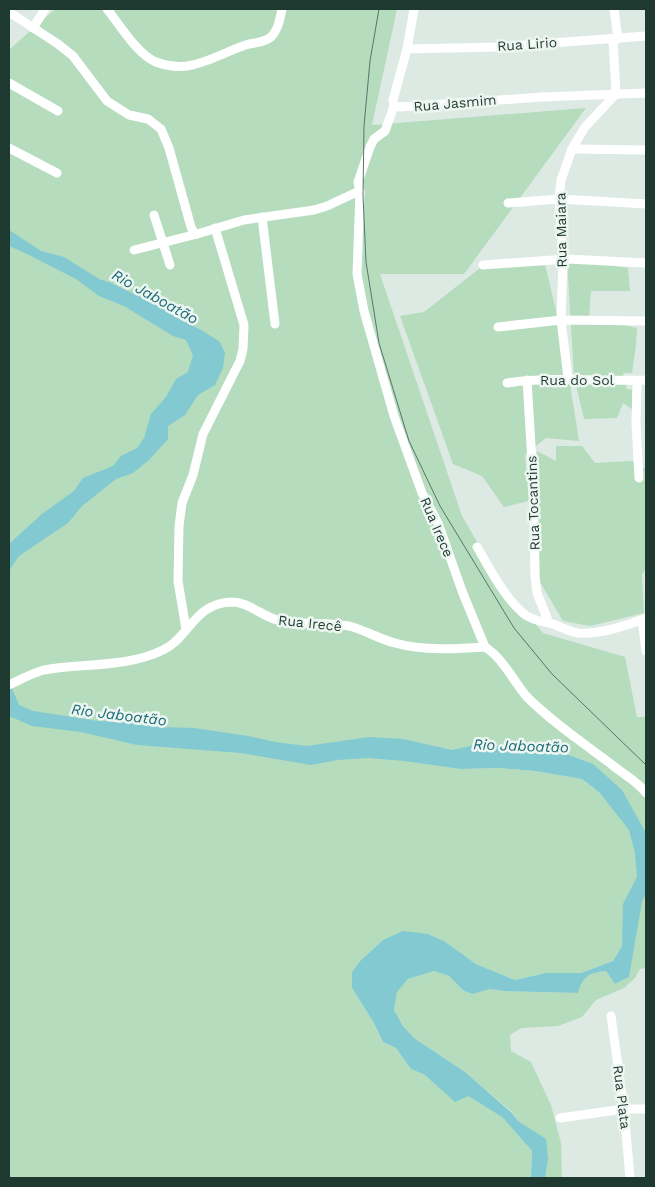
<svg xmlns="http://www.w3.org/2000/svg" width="655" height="1187" viewBox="0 0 655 1187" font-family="'Work Sans',sans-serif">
  <rect width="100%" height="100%" fill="#ddeae3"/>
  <g fill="#b4dcbd" fill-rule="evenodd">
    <path d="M55,9h342l-25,116 214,-17 -122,166h-84l82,242 38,65 43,52 82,24 12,60h9v251l-6,1 -5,9 -11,10 -28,12 -14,17 -24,9 -37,2 -11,7 1,16 20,11 20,43 10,38 1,35h-17v-39l-27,-18 -7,-10 -46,-39 -51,-34 -11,-12 -9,-16 3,-19 11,-12 26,-8 15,5 15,15 9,3 17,-5 13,2 75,2c5,-17 11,-20 28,-22l9,13 14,-7 1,-8 -7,-36 -1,13 -9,15 -32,12h-35l-31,7 -39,-16 -32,-23 -16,-7 -45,6 -23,21 -8,11v16l22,35 9,19 13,6 15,21 14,6 14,11 29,10 34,21 30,34 -1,27h-522v-1128zM479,744l74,5 37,14 4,26 -12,-10 -47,-8 -37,-3 -36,1z"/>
    <path d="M567,259l61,9 2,23h-39l-2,26 48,11 -1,17 -4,28h-9l4,16 10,1 -4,20 -10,-7 -6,15 -33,1 -10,-42z"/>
    <path d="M544,260l19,80 16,101 -33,-3 -21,17 4,46 -25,6 -22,-31 -29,-12 -53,-148 24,-4 56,-44z"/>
    <path d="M556,446h26l13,17 37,-2 14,8v99l-4,7 2,38 -54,13 -27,-5 -23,-39 -3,-131 19,10z"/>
  </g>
  <g fill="#82c9d1">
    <path d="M9,230l32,21 23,6 35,22 12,4 40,19 24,15 28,14 17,11 5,11 -2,15 -8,17 -17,10 -13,20 -17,11v13l-19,21 -16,13 -17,6 -34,27 -14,17 -49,33 -10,15v-27l33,-30 32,-23 9,-13 30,-12 8,-10 16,-8 7,-10 7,-24 15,-17 10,-18 12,-7 5,-17 -7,-15 -13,-4 -49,-30 -25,-10 -23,-17 -51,-26 -16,-7z"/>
    <path d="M9,681l10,24 14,6 65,10h21l40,6 35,1 54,8 27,6 32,4 62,-9 34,2 49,11 27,-6 74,5 40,15 29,26 24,43v61l-4,7 -13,76 -14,7 -9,-13c-17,2 -23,5 -28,22l-75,-2 -13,-2 -17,5 -9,-3 -15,-15 -15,-5 -26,8 -11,13 -3,18 9,16 11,12 51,34 46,40 7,9 28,18 2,20 -3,19h-14l1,-27 -30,-34 -34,-21 -13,6 -30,-27 -14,-6 -15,-21 -13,-6 -9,-19 -22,-35v-16l8,-11 23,-21 20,-9 25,3 16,7 32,23 39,16 31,-7h35l32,-12 9,-15 1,-42 14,-27 -2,-24 -6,-23 -29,-37 -18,-14 -47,-8 -37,-3 -37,1 -56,-8 -37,-3 -31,2 -26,5 -70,-12 -104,-8 -56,-13 -49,-6 -23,-10z"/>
  </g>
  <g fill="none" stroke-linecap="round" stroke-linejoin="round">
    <g stroke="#fff" stroke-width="9">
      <path d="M107,9c13,16 30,45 49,53 10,4 21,5 31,4 22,-3 41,-16 62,-22 7,-1 16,-2 22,-7 7,-7 9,-18 11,-28"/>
      <path d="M414,9l-7,40 -14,51 1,6 -9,25 -11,8 -4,8 -12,35 2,10 -3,82 7,37 30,105 28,77 16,30 24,68 23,56c19,12 28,34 42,50 25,25 56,46 84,67 12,10 26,17 35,29"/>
      <path d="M614,9l4,30"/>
      <path d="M9,12l49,32 15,12 34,45 22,14 19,4 13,10 8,19 22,79 3,6 3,1 47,-14 70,-10 13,-4 30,-14h3"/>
      <path d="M33,28l12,-19"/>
      <path d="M407,49l90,-2 149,-11"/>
      <path d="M9,83l49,28"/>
      <path d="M394,106l6,1 142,-10 104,-4"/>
      <path d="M9,148l48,25"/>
      <path d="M572,149l74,1"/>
      <path d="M508,203l51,-4 87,5"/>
      <path d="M154,215l16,50"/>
      <path d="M262,217l13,107"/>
      <path d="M134,250l63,-16"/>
      <path d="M483,265l84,-6 79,4"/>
      <path d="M498,327l63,-7 85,1"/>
      <path d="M568,378l-7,-58 2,-61 -4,-60 2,-19 11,-31 13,-22 31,-33 -3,-55"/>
      <path d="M527,380l6,98 2,98 2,17 12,30"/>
      <path d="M637,381l-1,43 3,54"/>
      <path d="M507,383c47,-7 93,-1 139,-3"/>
      <path d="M477,547c14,23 26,49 47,67 9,7 18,7 29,10 8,3 17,8 25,9 20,2 50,-8 68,-15"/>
      <path d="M642,620l4,31"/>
      <path d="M186,629l-8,-48 1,-55 3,-23 11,-28 10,-41 37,-73 3,-12 1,-24 -29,-97"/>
      <path d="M9,685c11,-5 23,-12 35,-15 39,-7 82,-2 119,-20 27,-13 31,-47 69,-48 18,0 31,16 49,19 22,4 46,1 68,5 16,4 30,13 46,17 28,8 62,6 90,4"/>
      <path d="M611,1016l13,93 6,69"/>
      <path d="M560,1118l64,-9h22"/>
    </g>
    <path stroke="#58756c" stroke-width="1" d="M379,9l-9,52 -6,65 -1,70 3,66 13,81 30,98 31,65 74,122 38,46 94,91"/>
  </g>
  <g text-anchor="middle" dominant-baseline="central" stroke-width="5" stroke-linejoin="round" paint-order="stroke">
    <g font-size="14" fill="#1e3930" stroke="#edf6f1">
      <text transform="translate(527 44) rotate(-4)">Rua Lirio</text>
      <text transform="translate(455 103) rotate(-5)">Rua Jasmim</text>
      <text transform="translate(561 230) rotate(-91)">Rua Maiara</text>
      <text x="577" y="380">Rua do Sol</text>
      <text transform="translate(533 503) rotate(-92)">Rua Tocantins</text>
      <text transform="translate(437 527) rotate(67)">Rua Irece</text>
      <text transform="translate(310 623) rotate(6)">Rua Irecê</text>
      <text transform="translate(622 1097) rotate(83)">Rua Plata</text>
    </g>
    <g font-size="15" font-style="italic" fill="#186b76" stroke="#edf6f1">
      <text transform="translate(155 297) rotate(29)">Rio Jaboatão</text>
      <text transform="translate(119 715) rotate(7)">Rio Jaboatão</text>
      <text transform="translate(521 746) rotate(2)">Rio Jaboatão</text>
    </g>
  </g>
  <rect width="655" height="1187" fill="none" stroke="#1e3930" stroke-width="20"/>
</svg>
